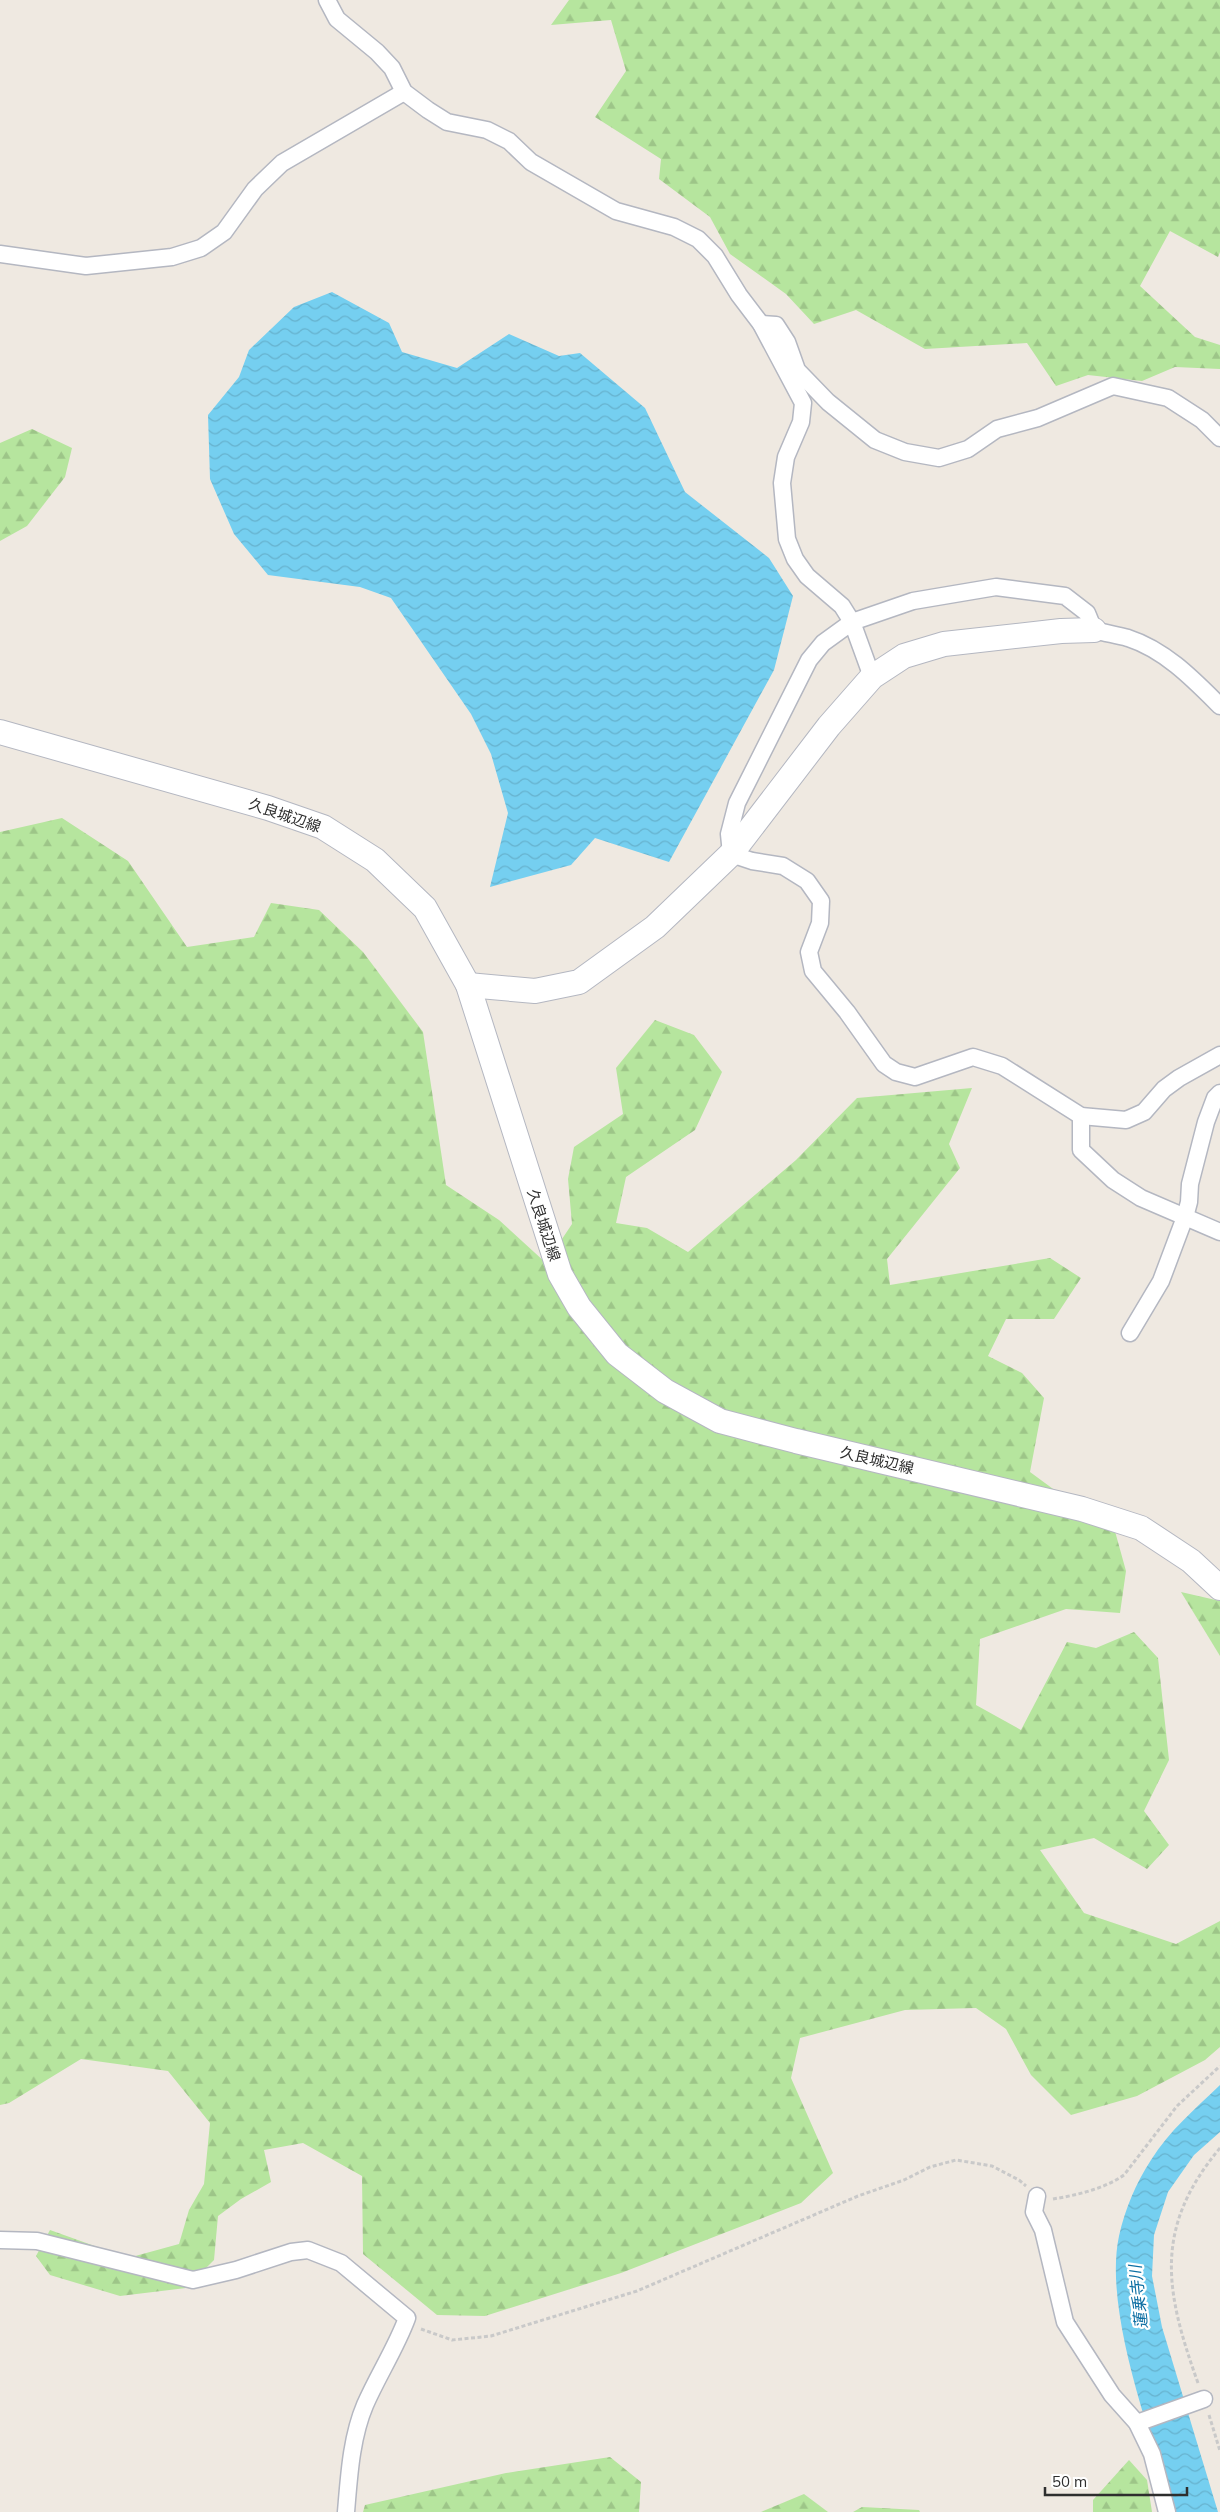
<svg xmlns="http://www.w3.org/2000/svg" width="1220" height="2512" viewBox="0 0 1220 2512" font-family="Mulish,'Noto Sans JP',sans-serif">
  <defs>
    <pattern id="forest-firs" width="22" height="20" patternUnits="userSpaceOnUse" patternTransform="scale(1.25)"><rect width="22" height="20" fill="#b6e59e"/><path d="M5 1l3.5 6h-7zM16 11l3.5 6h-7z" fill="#9dc588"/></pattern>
    <pattern id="water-waves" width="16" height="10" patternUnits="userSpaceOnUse" patternTransform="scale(1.25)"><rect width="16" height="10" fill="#75cff0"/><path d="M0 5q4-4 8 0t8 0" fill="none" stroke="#66b2ce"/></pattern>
  </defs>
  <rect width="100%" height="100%" fill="#efe9e1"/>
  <g fill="url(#forest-firs)">
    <path d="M569,0h651v252l-2,5 -48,-26 -30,55 55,51 25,8v24l-45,-2 -33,14 -54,-6 -32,11 -29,-43 -102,6 -69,-39 -42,14 -28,-30 -56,-40 -20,-37 -51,-38 2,-20 -66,-42 31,-46 -15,-51 -60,5z"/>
    <path d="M32,429l40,19 -7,29 -38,49 -27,15v-98z"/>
    <path d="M62,818l66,43 59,86 67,-10 17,-34 48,7 44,42 60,80 23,153 53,35 47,43 26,-39 -4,-45 6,-32 49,-33 -7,-46 39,-48 39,15 28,37 -27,58 -69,47 -10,46 31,5 41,24 108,-92 61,-62 115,-10 -23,56 11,24 -73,91 3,26 160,-27 31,20 -27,41h-48l-18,37 34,17 22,25 -14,74 30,22 48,12 18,65 -6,42 -54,-4 -86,30 -4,66 45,25 46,-88 29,6 38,-16 24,26 11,102 -25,51 25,34 -22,24 -53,-31 -54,12 44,63 92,31 44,-23v126l-15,13 -68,36 -66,19 -40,-40 -25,-46 -30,-21 -71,2 -105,28 -9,40 42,95 -32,30 -180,70 -136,43 -48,-1 -74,-61 -1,-78 -59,-33 -39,7 7,32 -30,17 -23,17 -4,44 -28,28 -66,8 -70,-21 -14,-19 14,-26 78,28 51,-14 10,-34 15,-26 6,-61 -42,-52 -87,-12 -72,44 -9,2v-1273z"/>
    <path d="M1181,1592l39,9v55z"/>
    <path d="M610,2457l31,25 -2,30h-276l2,-7 141,-32z"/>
    <path d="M1129,2460l18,20 5,32h-59v-12z"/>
    <path d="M804,2494l24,18h-67z"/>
    <path d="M862,2507l57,3 1,2h-67z"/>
  </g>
  <g fill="url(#water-waves)">
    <path d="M332,292l57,31 13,29 55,16 52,-34 50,22 21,-3 65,55 40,84 84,66 24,38 -19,74 -105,192 -74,-24 -24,27 -81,22 18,-74 -17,-59 -20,-40 -80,-116 -31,-11 -92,-12 -34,-41 -24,-55 -2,-64 31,-38 10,-27 45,-43z"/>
    <path d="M1220,2085v47l-26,23 -26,37 -14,43 -2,41 10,51 56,185h-44c-22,-74 -71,-201 -55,-276 6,-27 17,-53 32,-76 18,-29 44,-51 69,-75z"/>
  </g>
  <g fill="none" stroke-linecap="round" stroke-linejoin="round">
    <defs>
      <g id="street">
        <path d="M327,0l10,19 40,33 15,16 12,24 24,18 19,12 40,8 22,11 22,21 85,49 58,16 24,12 17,17 24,39 22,29 42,79 -2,19 -15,35 -4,26 5,56 8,20 12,17 35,30 10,16 20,55"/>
        <path d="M0,254l86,12 86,-9 29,-9 23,-16 31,-43 27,-26 122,-71"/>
        <path d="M761,324l15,1 11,17 10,28 31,32 47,38 30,12 34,6 29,-9 29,-20 41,-11 75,-32 55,12 34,22 18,18"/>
        <path d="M1220,706c-27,-27 -55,-56 -92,-68 -11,-3 -23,-5 -34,-8l-7,-17 -22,-17 -69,-9 -83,14 -61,21 -29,21 -14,17 -72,143 -8,31 2,20 21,7 31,5 24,15 14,20 -1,22 -11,29 4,19 34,41 37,52 12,8 19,5 58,-20 29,9 79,50 45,4 18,-8 20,-23 15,-11 41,-23"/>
        <path d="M1081,1116v34l32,30 28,18 79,34"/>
        <path d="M1130,1333l31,-52 24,-64 4,-15 1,-18 16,-62 9,-24 5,-5"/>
        <path d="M1037,2196l-3,16 9,18 22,92 47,73 25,28 15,31 15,58"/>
        <path d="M0,2240l37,1 156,39 43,-10 55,-18 17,-2 33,13 66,55c-11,30 -29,57 -42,87 -14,33 -16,72 -19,107"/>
        <path d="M1137,2423l67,-24"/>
      </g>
      <g id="secondary">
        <path d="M0,732l268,76 55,19 52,33 50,48 43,77 92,289 19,33 38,47 48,37 55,30 76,20 286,68 59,19 50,33 29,27"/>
        <path d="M468,985l67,6 44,-9 76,-55 76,-73 98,-128 43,-49 32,-21 40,-12 117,-13 33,-1"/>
      </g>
    </defs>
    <use href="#street" stroke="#b4b7c1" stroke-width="19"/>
    <use href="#secondary" stroke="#b4b7c1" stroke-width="26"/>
    <g stroke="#c9c9c9" stroke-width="3" stroke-dasharray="4 2.5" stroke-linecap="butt">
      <path d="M1053,2199c24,-4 51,-10 71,-24l53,-69 43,-40"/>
      <path d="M421,2329l31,11 39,-4 146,-45 221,-95 46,-16 26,-13 26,-7 36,6 27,14 7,6"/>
      <path d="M1198,2383c-33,-92 -45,-155 22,-235"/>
      <path d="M1209,2415l11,36"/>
    </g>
    <use href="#street" stroke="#fff" stroke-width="16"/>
    <use href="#secondary" stroke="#fff" stroke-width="24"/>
  </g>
  <g text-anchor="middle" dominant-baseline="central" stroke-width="4.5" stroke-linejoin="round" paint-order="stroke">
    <g font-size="15" fill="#2e2e2e" stroke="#fff">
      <text transform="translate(285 815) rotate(19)">久良城辺線</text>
      <text transform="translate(544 1225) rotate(72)">久良城辺線</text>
      <text transform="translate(877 1460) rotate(13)">久良城辺線</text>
    </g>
    <g font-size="16" font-style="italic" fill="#0d6fa3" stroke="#fff">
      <text transform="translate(1138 2297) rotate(-96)">蓮乗寺川</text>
    </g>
  </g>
  <path d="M1045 2487v8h142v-8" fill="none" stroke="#2e2e2e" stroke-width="2.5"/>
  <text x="1052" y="2487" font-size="15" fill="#2e2e2e" stroke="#ffffff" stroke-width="4" paint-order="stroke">50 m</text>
</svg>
